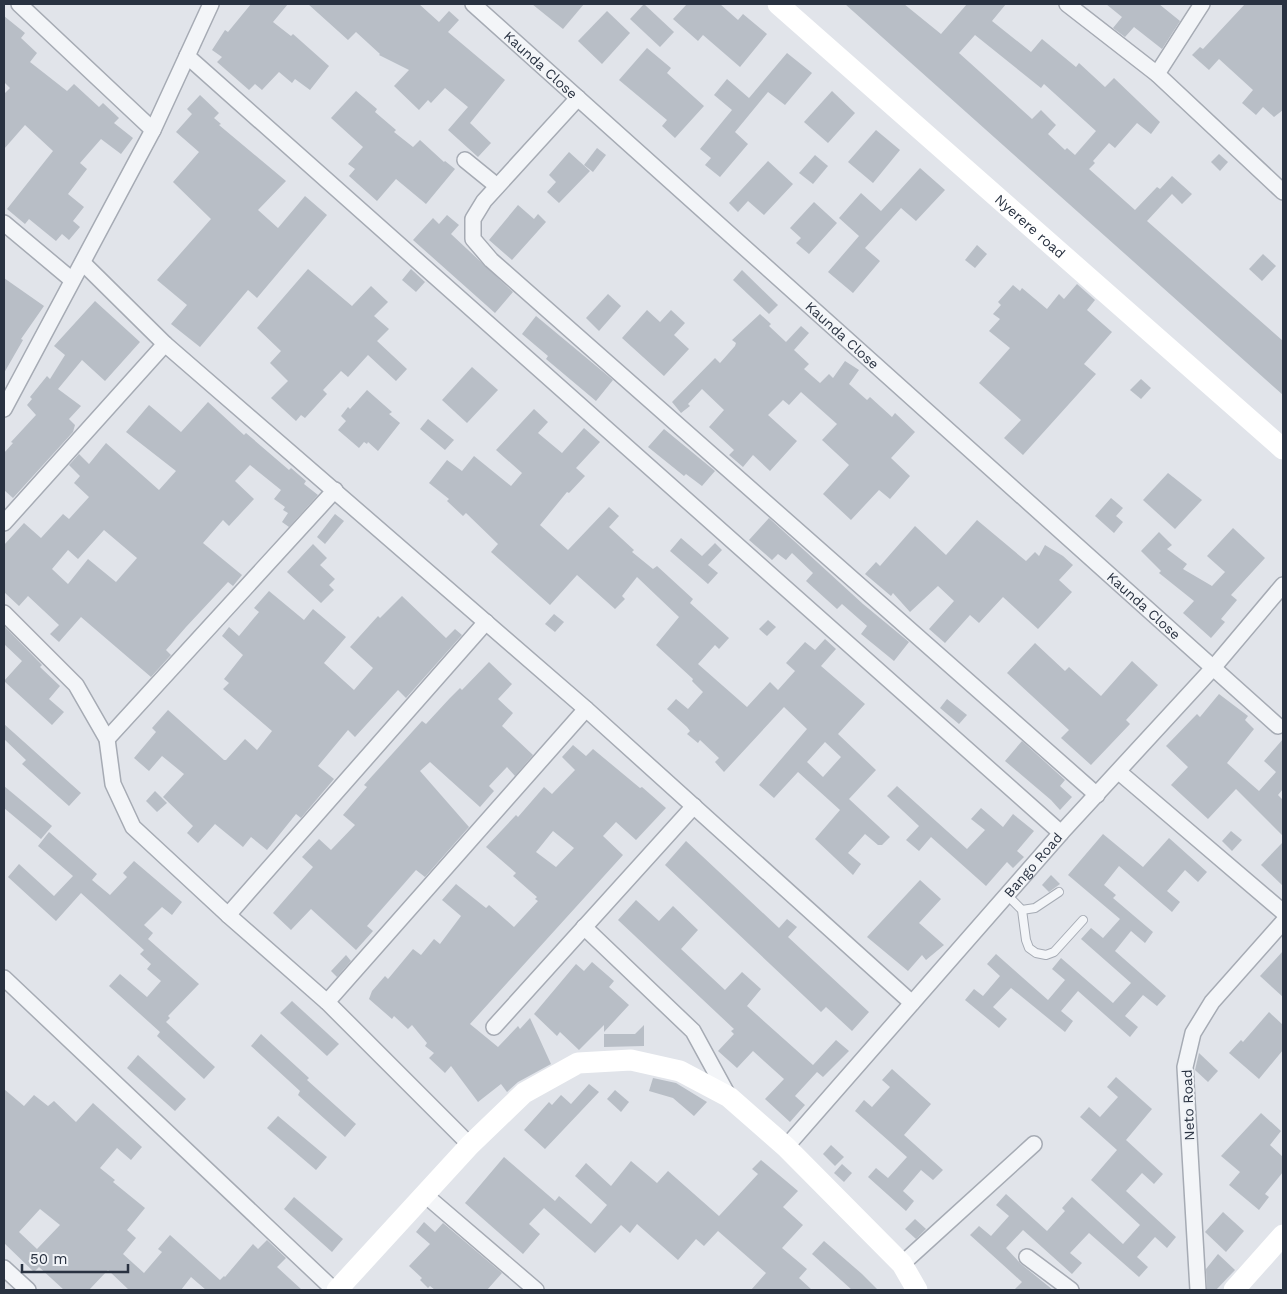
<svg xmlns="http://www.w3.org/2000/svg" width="1287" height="1294" viewBox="0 0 1287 1294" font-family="'Work Sans',sans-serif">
  <rect width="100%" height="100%" fill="#e1e4ea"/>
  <g fill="#b8bec6" fill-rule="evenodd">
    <path d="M251,4h37l-15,18 18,14 2,-2 36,32 -19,24 -15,-11 -3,4 -13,-11 -17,18 -7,-6 -6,6 -32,-28 5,-5 -10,-7 13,-20 3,2z"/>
    <path d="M308,4h111l20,18 10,-11 10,9 -11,12 57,48 -35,43 21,20 -13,14 -30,-27 20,-23 -23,-19 -14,15 -3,-3 -9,10 -25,-24 15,-16 -30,-15 1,-1 -24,-22 -8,8z"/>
    <path d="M532,4h52l-21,25z"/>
    <path d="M644,4l30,28 -14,15 -30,-28z"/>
    <path d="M687,4h33l18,16 5,-6 24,20 -27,33 -37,-32 -5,6 -25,-22z"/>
    <path d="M845,4h59l37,30 26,-30h39l-14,17 39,31 11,-13 34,28 3,-4 26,24 9,-9 46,44 -9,12 -14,-11 -22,25 -6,-5 -16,18 2,2 -6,6 46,41 22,-23 3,2 12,-13 20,18 -10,10 -10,-10 -25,27 136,120v54zM975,35l66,53 3,-4 52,47 -21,24 -8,-7 -2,2 -17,-16 8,-9 -15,-15 -9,9 -73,-66z"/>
    <path d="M1106,4h53l21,17 -18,28 -28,-22 -9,10 -12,-9 9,-11z"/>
    <path d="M1245,4h38v106l-9,7 -11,-10 -7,8 -14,-12 11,-13 -34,-31 -10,11 -17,-15 8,-8 3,2z"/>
    <path d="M607,11l23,22 -28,31 -24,-23z"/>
    <path d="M4,16l21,17 -4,5 16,15 -7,9 37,29 7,-7 25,23 4,-4 16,15 -5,5 19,15 -12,16 -20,-15 -21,24 7,6 -19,25 16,13 -11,14 7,6 -11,13 -7,-6 -6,7 -27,-22 -4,5 -18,-15 46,-58 -28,-26 -21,24v-55l6,-6 -6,-6z"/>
    <path d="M647,48l24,20 -4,5 37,33 -29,32 -13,-12 5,-6 -48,-40z"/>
    <path d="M787,53l25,20 -27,32 -17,-13 -33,40 13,12 -28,33 -15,-12 6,-7 -11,-9 32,-39 -18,-15 13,-16 22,19z"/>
    <path d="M356,91l21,18 -2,3 21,18 -2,2 19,15 7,-7 24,22 1,-1 10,8 -29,35 -30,-25 -19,22 -28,-25 6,-7 -7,-5 15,-17 -32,-29z"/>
    <path d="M832,91l23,22 -27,30 -24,-21z"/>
    <path d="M200,95l19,18 -5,5 7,6 -2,1 67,56 -28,29 20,18 27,-32 22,19 -70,83 -9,-8 -48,57 -29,-23 16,-19 -30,-25 54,-61 -38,-37 26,-30 -23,-20 16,-18 -5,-5z"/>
    <path d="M876,130l24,20 -27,33 -25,-21z"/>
    <path d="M597,148l9,7 -13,17 -9,-7z"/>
    <path d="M569,152l21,19 -31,32 -12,-11 9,-10 -7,-7z"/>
    <path d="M1219,154l9,8 -8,9 -9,-9z"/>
    <path d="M815,155l13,11 -15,18 -14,-11z"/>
    <path d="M768,161l25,23 -29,31 -16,-14 -10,11 -9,-9z"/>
    <path d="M920,168l25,22 -29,31 -15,-13 -36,40 15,13 -27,32 -25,-21 31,-36 -20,-18 22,-25 20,18z"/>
    <path d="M814,202l23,21 -28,31 -13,-11 5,-5 -11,-10z"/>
    <path d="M518,205l16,14 4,-5 8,8 -34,38 -23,-20z"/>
    <path d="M447,215l12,10 -8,9 62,58 -18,21 -82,-73 20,-22 6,6z"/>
    <path d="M977,245l10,9 -12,14 -10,-8z"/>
    <path d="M1263,254l13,12 -14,15 -13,-12z"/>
    <path d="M308,269l44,37 19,-20 17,16 -14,14 15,13 -12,12 30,28 -11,12 -28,-26 -20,22 -7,-6 -18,19 4,4 -22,24 -4,-3 -5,6 -25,-23 17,-17 -18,-18 11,-12 -24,-23z"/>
    <path d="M411,269l14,13 -9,10 -14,-12z"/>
    <path d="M742,270l36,35 -9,9 -36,-34z"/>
    <path d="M4,278l40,28 -23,33 2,1 -19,33z"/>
    <path d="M1077,284l18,16 -8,10 25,22 -28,32 12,10 -73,81 -19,-17 17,-18 -42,-37 31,-35 -21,-17 11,-12 -7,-5 8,-9 -3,-3 15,-17 7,6 2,-3 25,21 12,-15 5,5z"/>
    <path d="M608,294l13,12 -22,25 -13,-13z"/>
    <path d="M95,301l45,41 -35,39 -23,-21 -24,29 23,17 -12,13 6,6 -2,7 -60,66 -9,-8v-37l9,-10 -2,-1 25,-27 -9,-10 5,-6 -2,-2 17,-21 3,3 15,-24 -11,-9z"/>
    <path d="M647,310l13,12 11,-12 14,13 -11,12 15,14 -25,27 -42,-38z"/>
    <path d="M760,314l11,10 -2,2 17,16 15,-16 8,7 -15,17 15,14 -5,5 16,14 9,-9 4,4 12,-17 14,9 -10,14 18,16 3,-3 22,20 3,-4 20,19 -24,26 19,18 -20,23 -11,-9 -28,30 -28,-26 26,-29 -27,-25 15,-16 -36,-32 -12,13 -6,-5 -15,15 29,26 -27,30 -17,-16 -10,12 -14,-12 5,-5 -25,-23 15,-17 -22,-21 -14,15 2,2 -9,7 -9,-11 43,-44 5,5 15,-17 1,-3 -4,-3z"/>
    <path d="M536,316l77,64 -17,21 -50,-42 2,-3 -26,-22z"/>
    <path d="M472,367l26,23 -31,33 -25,-23z"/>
    <path d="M1141,379l10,9 -10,11 -11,-9z"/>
    <path d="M367,390l25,22 -3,2 11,9 -22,28 -10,-9 -1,2 -3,-2 -5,6 -21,-18 8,-9 -5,-5 7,-9 2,2z"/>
    <path d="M208,402l36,33 2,-2 43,37 2,-2 15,13 -2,3 14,11 -29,32 -7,-5 6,-9 -5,-3 2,-3 -11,-8 7,-9 -31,-25 -15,16 19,18 -25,27 -6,-6 -20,23 39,32 -9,11 -5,-4 -42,45 -20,23 5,5 -20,22 -70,-60 -22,25 -9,-8 9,-9 -31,-29 -9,10 -15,-14v-47l20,-22 17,15 22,-24 6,5 20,-22 -15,-14 6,-7 -11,-11 10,-11 10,10 17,-21 53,47 17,-19 -50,-39 23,-27 32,27zM104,530l33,28 -21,24 -28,-23 -20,25 -16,-15 16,-19 10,9z"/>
    <path d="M534,409l14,13 -10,11 24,20 22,-25 16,14 -24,26 9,8 -16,17 -2,-1 -27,33 28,25 41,-43 10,9 -10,11 25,23 -2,2 21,17 4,-3 36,33 -3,4 39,35 -10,11 -4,-4 -17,19 49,43 23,-25 8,8 17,-19 -9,-8 19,-21 10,8 10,-11 11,10 -15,17 44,38 -27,30 38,36 -27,29 41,38 -8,8h-4l-13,-11 -17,19 13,11 -8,11 -38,-36 25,-29 -42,-38 -24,26 -15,-13 48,-56 -23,-22 -60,65 -9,-10 4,-4 -19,-18 -2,3 -11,-9 3,-3 -3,-4 -20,-18 9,-10 12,10 15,-17 -11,-11 1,-2 -37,-34 23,-28 -42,-40 -15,19 3,3 -10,10 -38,-34 -27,30 -59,-53 7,-8 -32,-31 -3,3 -16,-15 2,-2 -20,-16 18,-23 15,11 12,-15 37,30 11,-13 -26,-23zM825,742l16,15 -18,20 -16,-15z"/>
    <path d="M428,419l26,21 -9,10 -25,-21z"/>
    <path d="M664,429l51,42 -13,15 -16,-12 -2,2 -36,-29z"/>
    <path d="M1168,473l34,27 -27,29 -32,-29z"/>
    <path d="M1111,498l12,10 -7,8 7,6 -9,11 -19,-17z"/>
    <path d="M335,514l9,7 -19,23 -8,-7z"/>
    <path d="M769,518l94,86 46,38 -15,19 -33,-27 6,-8 -25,-22 -5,5 -31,-28 7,-8 -21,-20 -6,7 -8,-6 -6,6 -23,-20z"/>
    <path d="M977,520l49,41 9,-9 4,4 6,-11 18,11 10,9 -14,15 13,12 -34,37 -35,-32 -24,26 -9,-8 -25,28 -16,-14 25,-28 -16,-15 -28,26 -17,-19 -2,3 -26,-22 11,-12 4,4 35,-40 31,29z"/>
    <path d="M1233,528l32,30 -34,37 6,5 -16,19 4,3 -14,16 -28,-25 11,-12 -35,-28 2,-2 -20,-20 18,-19 13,13 -5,4 20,15 -4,5 29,17 13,-14 -18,-16z"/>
    <path d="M681,538l21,18 13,-13 7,7 -14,15 10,8 -10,11 -38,-33z"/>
    <path d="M313,544l14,14 -7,7 15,14 -6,6 5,5 -13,13 -34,-31z"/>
    <path d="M269,591l35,29 9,-11 33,28 -22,26 30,27 19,-22 -23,-21 28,-31 2,2 22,-22 44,42 9,-9 7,6 -56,63 -8,-8 -43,47 -7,-7 -30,36 16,13 -33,39 -5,-4 -29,36 -16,-13 -8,10 -28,-23 -17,19 -11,-10 6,-7 -30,-29 21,-23 -22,-18 -13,15 -15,-13 22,-26 -4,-4 16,-18 56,50h2l19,-21 12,11 15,-19 -49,-42 6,-6 -5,-4 19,-24 -21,-19 7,-9 10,9 20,-24 -5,-4z"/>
    <path d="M554,614l10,8 -9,10 -10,-8z"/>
    <path d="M768,620l8,7 -9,9 -8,-7z"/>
    <path d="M4,626l38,39 -2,2 20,19 -11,13 15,13 -12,13 -48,-44 18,-20 -18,-17z"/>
    <path d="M1035,643l30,28 4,-4 32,29 31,-35 26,24 -32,35 4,4 -39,41 -30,-27 8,-8 -62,-57z"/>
    <path d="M489,662l23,22 -14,15 15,14 -11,13 31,29 -18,21 -8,-9 -18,19 5,5 -14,16 -50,-45 -10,9 49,56 -44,50 -9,-7 -49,56 6,5 -17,19 -45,-41 -20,21 -18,-17 40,-46 -11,-10 17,-18 12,11 24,-25 -12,-10 24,-28 -3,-2 58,-64 4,3 24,-26 10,-10 2,2z"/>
    <path d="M1219,694l29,22 -3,4 9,9 -27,34 32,28 17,-19 -12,-11 19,-22v50l-5,6 5,5v36l-47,-47 -28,30 -37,-34 17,-18 -22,-21 31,-32 3,3z"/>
    <path d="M947,699l20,16 -8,9 -19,-16z"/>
    <path d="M4,724l77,69 -12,13 -47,-42 4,-4 -22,-21z"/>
    <path d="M1022,741l43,39 -5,6 12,11 -12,13 -9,-10 -46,-39z"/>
    <path d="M573,745l13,11 7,-7 47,39 2,-1 24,21 -30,32 -20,-18 -13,14 20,19 -153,169 28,23 20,-21 2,3 10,-11 21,46 -33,18 -11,10 -6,-8 -23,18 -27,-36 -6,7 -16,-15 5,-5 -9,-7 2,-3 -15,-18 -4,4 -14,-13 -2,3 -23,-20 3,-8 13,-15 3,3 25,-30 8,6 13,-16 6,5 21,-28 -19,-16 14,-16 30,24 3,-3 25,22 24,-26 -3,-2 2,-2 -24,-21 3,-3 -30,-26 30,-32 2,2 26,-30 8,7 23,-24 -13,-13zM553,831l21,17 -18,19 -20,-15z"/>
    <path d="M4,786l48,40 -11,13 -37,-31z"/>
    <path d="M897,786l70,63 18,-19 -14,-11 10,-11 22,19 10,-13 21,17 -17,20 7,6 -11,11 -6,-6 -21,24 -55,-49 -12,14 -13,-11 13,-14 -32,-30z"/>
    <path d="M155,791l12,12 -10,9 -11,-11z"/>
    <path d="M1231,831l11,9 -10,11 -10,-10z"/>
    <path d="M49,832l48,42 -5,6 18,15 17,-18 -4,-4 11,-12 48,41 -10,13 -10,-8 -18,18 9,8 -5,6 51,45 -31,32 2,2 -4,4 49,45 -11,12 -47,-43 3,-4 -51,-46 11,-12 27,23 14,-16 -14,-12 4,-5 -11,-10 4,-4 -63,-57 -25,28 -48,-44 11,-13 35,32 19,-20 -35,-30z"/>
    <path d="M1103,834l40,33 26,-29 38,34 -9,10 -13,-12 -18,21 13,11 -8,10 -53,-46 -15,19 12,10 -3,3 40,34 -8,11 -14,-12 -16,20 51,45 -9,10 -14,-11 -18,21 13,11 -8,10 -52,-46 -17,20 12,10 -8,11 -54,-44 -18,19 14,12 -8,9 -34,-28 9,-11 9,7 17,-20 -13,-12 9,-10 52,46 17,-20 -13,-11 9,-11 52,45 18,-20 -50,-44 10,-11 12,10 17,-19 -52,-44z"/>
    <path d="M686,841l93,87 8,-9 10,8 -9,10 81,75 -17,19 -26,-24 -5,5 -156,-147z"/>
    <path d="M1283,842v44l-22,-21z"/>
    <path d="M1051,875l9,9 -11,8 -7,-7z"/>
    <path d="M920,880l21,19 -22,24 25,22 -18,15 -4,-5 -14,16 -41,-34z"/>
    <path d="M636,900l23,21 14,-15 25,24 -17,19 44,41 17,-18 19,17 -14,17 66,59 23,-25 13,11 -26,26 -6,-5 -22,24 10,9 -15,17 -25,-23 19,-20 -31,-28 -16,17 -19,-17 16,-17 -3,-3 3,-2 -116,-109z"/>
    <path d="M1283,951v46l-23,-21z"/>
    <path d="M346,955l5,6 -14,16 -6,-6z"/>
    <path d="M592,962l22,19 -5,6 20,18 -25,27v-7l-25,25 -19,-18 -3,4 -23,-22 42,-50 8,7z"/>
    <path d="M292,1001l47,43 -12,12 -47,-43z"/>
    <path d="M1269,1012l14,13v25l-24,29 -30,-26 12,-13 2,2z"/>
    <path d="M644,1025v21l-40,1v-13h31z"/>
    <path d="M261,1034l48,44 -2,2 49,44 -11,13 -47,-42 2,-4 -49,-45z"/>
    <path d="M1199,1053l19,18 -10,11 -13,-12z"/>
    <path d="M138,1055l48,44 -11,12 -48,-43z"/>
    <path d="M892,1069l39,35 -27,31 39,35 -10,10 -12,-10 -18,21 11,10 -8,10 -38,-34 8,-9 12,10 19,-21 -52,-46 9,-11 8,7 18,-20 -8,-7z"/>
    <path d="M1116,1077l36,32 -26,31 37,34 -9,10 -12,-11 -16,18 50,46 -9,11 -12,-11 -18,20 11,10 -9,10 -50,-44 -19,20 12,10 -10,11 -49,-44 -17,18 15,16 32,26h-39l8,-8 -52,-47 9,-9 12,10 18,-20 -13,-11 10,-11 41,37 18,-20 -3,-3 10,-11 51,47 17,-19 -49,-45 26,-30 -37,-33 9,-10 11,10 18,-20 -11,-10z"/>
    <path d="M653,1078l23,5 31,19 -13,14 -21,-18 -24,-7z"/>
    <path d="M589,1084l10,8 -54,57 -21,-19 25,-28 3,3 9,-10 10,9z"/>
    <path d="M4,1089l20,17 10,-11 14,11 6,-5 22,21 17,-19 49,44 -11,13 -14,-12 -17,20 15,12 -2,2 32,26 -18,22 9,8 -13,16 21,19 18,-21 -4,-3 12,-14 50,45 4,-4 1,1 28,-33 5,5 9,-9 19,18 -9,9 25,23h-96l-15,-13 -10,13h-52l-21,-20 -19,20h-25l-25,-23 -5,5 -30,-29zM40,1209l20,16 -23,24 -18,-17z"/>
    <path d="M615,1090l14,12 -8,10 -14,-13z"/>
    <path d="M1261,1113l20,18 -11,14 13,12v15l-18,22 4,3 -10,13 -30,-25 11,-13 -19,-16z"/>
    <path d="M278,1116l49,41 -11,13 -49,-42z"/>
    <path d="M831,1145l13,12 -9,9 -12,-12z"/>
    <path d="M504,1157l51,44 4,-5 32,28 16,-19 -32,-29 11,-13 25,23 20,-25 26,22 11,-12 51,45 39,-42 -6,-5 9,-9 37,31 -15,16 20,18 -21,23 25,21 -8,9 13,12h-61l15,-17 -48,-42 -14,15 -8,-7 -18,21 -41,-36 -7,9 -9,-8 -26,28 -51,-45 -15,16 11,10 -17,20 -58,-51z"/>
    <path d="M842,1164l10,9 -8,9 -10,-9z"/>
    <path d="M294,1197l49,42 -11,13 -48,-43z"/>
    <path d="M1223,1212l21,19 -18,21 -21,-20z"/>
    <path d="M915,1219l11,10 -10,10 -11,-10z"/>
    <path d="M424,1222l11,10 8,-9 59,50 -15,17h-52l-5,-4 -2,2 -8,-8 2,-2 -13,-12 21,-22 -14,-12z"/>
    <path d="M824,1241l38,33 16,16h-26l-40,-36z"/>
    <path d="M1218,1254l17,16 -19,20h-9l-1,-21z"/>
  </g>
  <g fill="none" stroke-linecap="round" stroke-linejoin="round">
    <defs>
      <g id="lane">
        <path d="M1007,895l15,15 4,30 3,8 7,5 10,2 8,-3 29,-32"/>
        <path d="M1022,910l13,-2 24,-16"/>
      </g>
      <g id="street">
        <path d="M19,4l134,126"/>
        <path id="s1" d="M473,4l805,722"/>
        <path d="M1067,4l90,70 126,118"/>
        <path d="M187,56l874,777"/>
        <path d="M1157,74l45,-70"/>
        <path d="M578,98l-94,103 -11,18v20l18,21 606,535"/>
        <path d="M465,160l32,26"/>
        <path d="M4,223l68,57"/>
        <path d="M83,263l82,81 421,365 326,294"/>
        <path d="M4,409l149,-279 58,-126"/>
        <path d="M4,523l161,-179"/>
        <path d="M4,613l72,72 31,54 6,45 20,43 95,88 99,87 143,143"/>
        <path d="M107,739l228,-249"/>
        <path d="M1119,772l164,140"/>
        <path d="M228,915l258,-293"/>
        <path d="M584,927l109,104 36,66"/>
        <path d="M4,978l330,312"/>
        <path d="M327,1002l259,-293"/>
        <path d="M494,1027l200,-221"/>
        <path id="s2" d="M786,1147l275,-314 152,-165 70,-83"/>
        <path d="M424,1194l112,96"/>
        <path d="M1027,1257l44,33"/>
        <path d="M902,1264l132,-120"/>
        <path d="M4,1268l24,22"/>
        <path d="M1198,1290l-13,-223 8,-34 19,-31 71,-80"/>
      </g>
    </defs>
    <use href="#lane" stroke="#a6abb4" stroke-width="10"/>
    <use href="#street" stroke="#a6abb4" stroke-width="18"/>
    <use href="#lane" stroke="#f3f5f8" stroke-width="8"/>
    <use href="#street" stroke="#f3f5f8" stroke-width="15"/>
    <g stroke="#fff" stroke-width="21">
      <path id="s3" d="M778,4l505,445"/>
      <path d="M337,1290l133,-145 54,-52 54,-30 53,-3 49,11 49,26 57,50 116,117 15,26"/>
      <path d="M1234,1290l49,-55"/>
    </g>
  </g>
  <g text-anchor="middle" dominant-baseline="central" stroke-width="4" stroke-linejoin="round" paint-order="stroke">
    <g font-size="14" fill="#293241" stroke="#f0f3f7">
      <text stroke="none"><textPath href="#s1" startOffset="91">Kaunda Close</textPath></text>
      <text stroke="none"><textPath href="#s3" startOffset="336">Nyerere road</textPath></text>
      <text stroke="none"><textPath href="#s1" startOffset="496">Kaunda Close</textPath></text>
      <text stroke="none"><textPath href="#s1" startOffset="901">Kaunda Close</textPath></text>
      <text stroke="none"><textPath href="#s2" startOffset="375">Bango Road</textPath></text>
      <text transform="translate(1188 1105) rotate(-92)">Neto Road</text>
    </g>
  </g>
  <rect width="1287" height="1294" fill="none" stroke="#293241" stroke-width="10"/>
  <path d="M22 1264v8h106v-8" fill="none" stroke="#293241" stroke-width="2.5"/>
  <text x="30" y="1264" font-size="15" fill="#293241" stroke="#f0f3f7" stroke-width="4" paint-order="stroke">50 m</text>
</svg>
